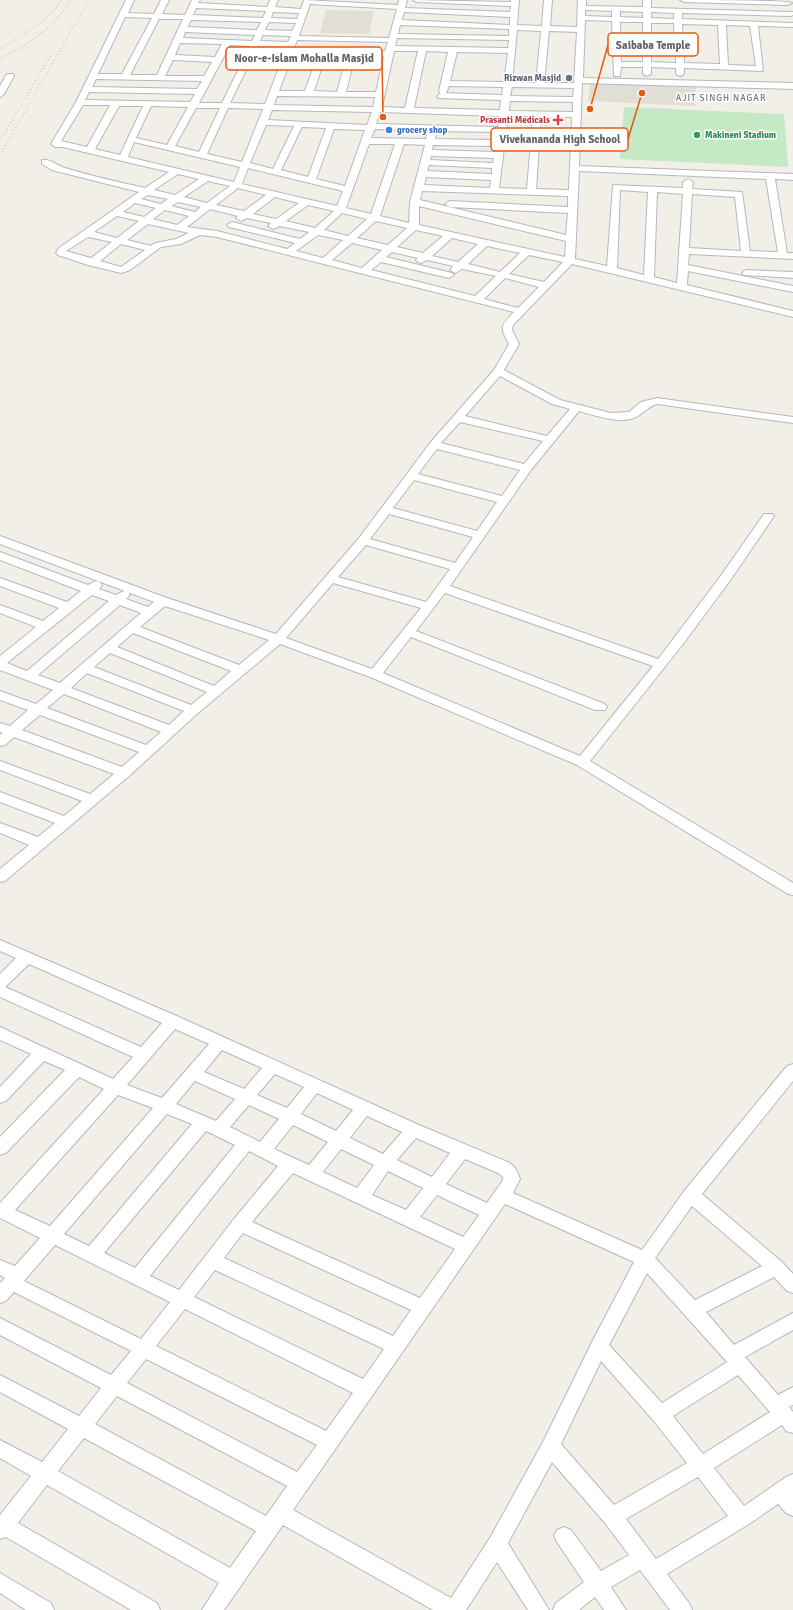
<svg xmlns="http://www.w3.org/2000/svg" width="793" height="1610" viewBox="0 0 793 1610" font-family="Signika,sans-serif">
  <rect width="100%" height="100%" fill="#f1efe8"/>
  <g fill="#e1ded6">
    <path d="M326,10l48,1 -5,23 -49,-1z"/>
    <path d="M590,81l106,5 -1,20 -107,-5z"/>
  </g>
  <path fill="#c5e8c5" d="M624,107l160,7 4,53 -168,-8z"/>
  <g fill="none" stroke-linecap="round" stroke-linejoin="round">
    <defs>
      <g id="minor">
        <path d="M126,0h8l-6,13 26,1 7,-14h8l-7,14 23,1 7,-15h8l-2,3 69,4 3,-7h8l-3,7 26,2 3,-9 94,5 1,-5h8l-2,8 105,4 1,-6 -94,-4 -4,-2 98,2v-2h8l-2,25 25,1 2,-26h8l-2,26 27,1 1,-27h8v6l57,1v-7h8v8l142,4v3l-3,1 -108,-3v6l111,4v4l-35,-1 5,45 -79,-3v6l-4,2 -4,-2v-6l-25,-1v7l-4,2 -4,-2v-7h-22l-1,9h-6l-2,-55 -27,-1 -2,58 210,5v6l-211,-6 -3,83 214,8v6l-18,-1 12,74h6v6l-104,-5 -1,11 105,21v6l-105,-21 -1,14 106,26v6l-221,-53 -59,61 -1,5 7,14 -15,26 56,30 51,13 18,-1 12,-10 16,-4 136,19v6l-136,-19c-10,3 -13,9 -21,13 -15,8 -42,-2 -57,-6l-48,59 -81,116 208,73 62,-82 44,-63h8l2,2 -45,66 -46,62 -93,117 203,122v12l-5,-1 -211,-129 -207,-88 -90,-33 -82,69 -69,63 -124,105 -5,1v-13l29,-24 -29,-12v-10l38,14 17,-14 -55,-21v-10l64,24 18,-15 -82,-31v-9l90,33 24,-20 -100,-37 -9,8 -5,1v-11l3,-2 -3,-1v-9l10,3 18,-16 -28,-10v-9l36,13 17,-14 -53,-20v-14l36,-29 -36,-14v-8l43,16 16,-13 -59,-22v-8l67,24 14,-11 -81,-31v-8l88,33 8,-4 4,1 2,3 -3,4 17,6 8,-4 4,1 2,3 -4,4 22,8 6,-5 -154,-58v-8l167,62 109,36 83,-96 71,-95 64,-73 15,-26c-9,-17 -9,-18 5,-32l-297,-75 -17,-2 -19,9 -20,3 -31,23 -9,3 -33,-8 -30,-10 -2,-2 3,-5 80,-56 -87,-22 -10,-6v-4c7,-2 16,6 23,8 26,8 53,14 80,20l24,-16 -106,-25h-8l-4,-3 25,-42zM310,4l87,5 -8,29 -90,-2zM196,8l70,3 -3,7 -70,-3zM585,10l27,1v6l-27,-1zM620,11l23,1v6l-23,-1zM273,12l26,1 -2,6 -26,-1zM404,12l106,5v8l-108,-5zM651,12l23,1v6l-23,-1zM125,17l27,1 -30,56h-24zM159,19h24l-26,56h-27zM191,20l70,2 -4,8 -69,-3zM269,22l27,1 -4,8 -27,-1zM620,22h23v40h-22zM651,23h23l2,40 -25,-1zM682,24l36,1 2,39 -36,-1zM400,25l109,4v7l-111,-2zM726,25l24,1 6,40 -28,-1zM517,30l24,1 -5,52 -24,-1zM549,31l28,1 -3,51h-30zM185,32l70,3 -3,6 -69,-3zM263,35l28,1 -3,6 -28,-1zM397,38l112,2 -1,8 -113,-2zM297,40l91,2 -3,9 -91,-3zM180,43l42,1 -7,13 -40,-2zM230,45l20,1 -28,57h-23zM258,46l29,1 -22,57 -35,-1zM394,51h24l-13,57 -23,-1zM426,51l22,1 -9,39 1,2h6l3,-7 54,1 -1,8 -61,-2 -4,3 1,2 63,2 -1,10 -86,-2zM457,52l51,1 -4,29 -54,-1zM293,53l25,1 -13,37h-26zM326,54l21,1 -10,37 -23,-1zM355,55l29,1 -8,36h-30zM173,60l39,2 -8,14h-39zM96,79l106,2 -5,8 -105,-2zM512,87l62,1 -1,9 -63,-1zM89,92l106,2 -5,8 -105,-2zM277,96l98,1 -2,10 -99,-2zM510,101l63,1v10l-64,-1zM83,105h27l-23,42 -26,-6zM119,106h24l-23,49 -25,-6zM151,106l37,1 -21,38 -31,-7zM196,108h24l-21,44 -24,-6zM228,108l35,1 -21,53 -35,-8zM272,110l100,2 -5,13 -99,-5zM380,112l119,4 -1,11 -122,-3zM508,116h25l-6,73 -28,-1zM541,117h31l-3,73 -33,-1zM266,125l28,1 -21,43 -23,-6zM302,127l24,1 -18,49 -27,-7zM334,129l31,1 -20,56 -29,-7zM375,129l53,1 -2,9 -55,-1zM437,131l60,1 -1,8 -61,-1zM134,142l106,25 -6,15 -106,-25zM369,144h26l-24,70 -25,-6zM404,144l21,1 -15,57 -1,21 -29,-7zM433,145l62,1v6l-63,-2zM431,156l63,2 -1,5 -63,-3zM429,165l63,3v6l-65,-3zM248,168l95,23 -6,15 -95,-22zM579,171l187,8 12,73 -28,-1 -8,-59 -50,-3 1,-7 -5,-3 -5,3v6l-70,-3 -6,81 -32,-7zM178,174l21,5 -24,16 -21,-5zM426,177l65,3 -1,8 -66,-3zM208,181l22,5 -23,17 -23,-6zM238,188l28,7 -22,16 -28,-6zM620,190l28,2 -4,83 -27,-7zM422,191l146,5v11l-118,-6 -5,3 5,3 118,6 -2,22 -146,-35zM657,192l26,2 -6,89 -23,-6zM692,194l43,3 6,54 -52,-3zM148,195l20,4 -7,5 -20,-5zM275,197l24,6 -23,16 -23,-5zM178,202l23,5 -6,5 -24,-6zM135,203l21,5 -12,9 -21,-5zM308,205l26,6 -19,17 -29,-7zM419,206l147,35 -1,16 -146,-32zM210,209l28,7 -2,2 5,3 6,-3 24,5 -3,3 5,3 7,-3 29,6 -9,7 -68,-17 -5,3 2,2 66,16 -8,6 -70,-18 -30,-4zM165,210l24,6 -12,9 -24,-6zM342,213l25,6 -19,17 -24,-6zM117,216l22,5 -22,17 -23,-6zM376,221l31,7 -19,17 -31,-7zM148,224l41,9 -13,6 -21,4 -4,3 -24,-6zM416,230l27,6 -20,17 -26,-6zM318,235l25,5 -20,18 -27,-7zM88,237l24,5 -21,16 -25,-7zM452,238l26,6 -20,18 -26,-6zM352,243l30,7 -20,18 -30,-8zM121,244l24,6 -24,17 -21,-6zM487,246l33,7 -20,19 -32,-8zM392,252l26,6 -2,2 2,2 3,1 6,-3 26,6 -3,4 5,3 7,-4 34,7 -21,20 -104,-26 10,-8 68,16 5,-3 -2,-2 -66,-16zM529,255l34,7 -19,20 -35,-8zM505,278l34,9 -21,21 -34,-9zM500,376l52,28 18,5 -23,27 -82,-20zM460,422l83,19 -19,23 -83,-21zM437,449l83,21 -18,26 -84,-22zM414,480l83,22 -20,29 -84,-23zM389,514l84,23 -18,26 -85,-24zM366,545l84,24 -24,33 -88,-25zM333,583l88,25 -49,61 -86,-31zM445,593l208,73 -73,90 -197,-83 28,-36 184,73h10l2,-3 -2,-3 -189,-73zM92,595l17,6 -82,70 -20,-8zM120,605l21,8 -81,70 -22,-8zM165,606l104,34 -30,25 -99,-38zM133,633l98,38 -17,15 -97,-39zM110,653l97,39 -16,13 -97,-38zM87,673l97,38 -15,14 -98,-37zM64,694l97,38 -15,13 -99,-37zM40,715l99,37 -17,15 -100,-37z"/>
        <path d="M680,0c16,0 105,0 112,3l-4,2 -104,-3z"/>
        <path d="M7,74h6l1,2 -10,18 -4,3v-11z"/>
        <path d="M747,270l46,2v6l-49,-3 -2,-2 2,-2z"/>
        <path d="M0,940l179,77 240,108 91,38 6,6 4,10 -7,14 129,57 43,-60 102,-124 6,-2v17l-91,113 80,68 11,12v19l-6,-2 -13,-14 -68,35 28,33 59,-32v17l-48,27 33,38 15,-8v18l-4,2 4,5v21l-7,-2 -4,-6 -68,43 30,38 42,-29 7,-3v42l-7,-3 -8,-9 -29,20 -82,50 22,29 3,7h-22l-30,-40 -29,17 15,23h-22l-9,-13 -16,13h-26l3,-7 28,-21 -27,-40 -3,-6 3,-6 7,-3 7,3 30,41 28,-16 -24,-32 -53,-61 -44,81 41,67h-21l-31,-48 -31,48h-33l-150,-85 -59,85h-22l17,-27 -172,-98 -29,38 139,80 3,7h-29l-125,-73 -6,2v-24l31,-39 -31,-18v-18l42,22 26,-33 -68,-37v-17l79,41 22,-28 -101,-53v-17l111,57 20,-24 -117,-59 -8,9 -6,2v-20l5,-5 -5,-3v-15l15,6 25,-28 -40,-20v-15l104,-114 -25,-12 -73,76 -6,2v-18l65,-67 -21,-9 -38,40 -6,2v-16l31,-33 -31,-14v-13l113,52 20,-22 -133,-60v-23l16,-16 -16,-7zM29,964l133,59 -21,24 -136,-60zM175,1029l34,15 -47,54 -35,-13zM222,1050l40,18 -18,21 -40,-17zM275,1074l29,13 -17,21 -30,-13zM195,1081l40,18 -19,22 -40,-17zM317,1093l36,17 -17,21 -35,-17zM118,1095l35,13 -103,118 -35,-16zM249,1105l30,14 -19,23 -30,-15zM167,1114l25,10 -103,122 -25,-12zM367,1116l35,16 -19,22 -33,-16zM293,1125l35,17 -19,23 -35,-16zM206,1131l29,14 -100,123 -31,-15zM416,1138l34,15 -18,24 -35,-17zM341,1149l33,16 -17,23 -34,-16zM249,1151l29,15 -44,53 -55,71 -29,-14zM465,1159l33,14 5,4v3l-16,23 -41,-19zM388,1171l35,17 -17,22 -34,-15zM293,1173l162,76 -35,49 -168,-76zM437,1195l42,20 -16,22 -43,-20zM505,1204l129,58 -41,78 -49,100 -54,98 -39,60 -158,-88zM692,1206l70,60 -67,34 -40,-42zM243,1233l168,77 -18,26 -169,-78zM55,1245l115,57 -29,37 -117,-58zM215,1270l169,79 -21,30 -169,-82zM647,1273l80,89 -65,41 -53,-58zM185,1309l168,84 -27,38 -170,-85zM146,1359l171,86 -20,27 -170,-89zM601,1361l52,59 34,43 -73,42 -53,-61zM738,1375l32,37 -67,42 -30,-38zM117,1396l170,90 -21,30 -171,-92zM84,1438l172,93 -26,37 -172,-97zM698,1477l30,39 -72,43 -30,-40z"/>
        <path d="M0,1573l51,30 3,7h-28l-26,-17z"/>
      </g>
    </defs>
    <use href="#minor" stroke="#b5b8bc" stroke-width="2"/>
    <use href="#minor" fill="#fff" fill-rule="evenodd"/>
    <g stroke="#b6b7b8" stroke-width="2" stroke-dasharray="0.5 3" stroke-linecap="butt">
      <path d="M0,48c24,-12 46,-26 62,-48"/>
      <path d="M0,59c29,-15 53,-31 71,-59"/>
      <path d="M0,141l52,-88"/>
      <path d="M0,155l89,-155"/>
    </g>
  </g>
  <circle fill="#6b7280" stroke="#fff" stroke-width="1.5" cx="569" cy="78" r="4"/>
  <path fill="#e0444e" stroke="#fff" stroke-width="1.5" d="M556 114h4v4h4v4h-4v4h-4v-4h-4v-4h4z"/>
  <circle fill="#3f7fe0" stroke="#fff" stroke-width="1.5" cx="389" cy="130" r="4"/>
  <circle fill="#2e9e5b" stroke="#fff" stroke-width="1.5" cx="697" cy="135" r="4"/>
  <g text-anchor="middle" dominant-baseline="central" stroke-width="3" stroke-linejoin="round" paint-order="stroke">
    <g font-size="9" font-weight="bold" fill="#5b616d" stroke="#fff" text-anchor="end">
      <text x="561" y="78">Rizwan Masjid</text>
    </g>
    <g font-size="9" letter-spacing="1" fill="#70757a" stroke="#fff">
      <text x="721" y="98">AJIT SINGH NAGAR</text>
    </g>
    <g font-size="9" font-weight="bold" fill="#be3a42" stroke="#fff" text-anchor="end">
      <text x="550" y="120">Prasanti Medicals</text>
    </g>
    <g font-size="9" font-weight="bold" fill="#366cbe" stroke="#fff" text-anchor="start">
      <text x="397" y="130">grocery shop</text>
    </g>
    <g font-size="9" font-weight="bold" fill="#27864d" stroke="#fff" text-anchor="start">
      <text x="705" y="135">Makineni Stadium</text>
    </g>
  </g>
  <path fill="none" stroke="#e8590c" stroke-width="1.5" d="M590 109L608 45M383 117L382 59M642 93L628 139"/>
  <g fill="#e8590c" stroke="#fff" stroke-width="1.5">
    <circle cx="590" cy="109" r="4"/>
    <circle cx="383" cy="117" r="4"/>
    <circle cx="642" cy="93" r="4"/>
  </g>
  <g fill="#fff" stroke="#e8590c" stroke-width="1.5">
    <rect x="608" y="33" width="90" height="23" rx="4"/>
    <rect x="226" y="47" width="156" height="23" rx="4"/>
    <rect x="491" y="128" width="137" height="23" rx="4"/>
  </g>
  <g font-size="11" text-anchor="middle" font-weight="bold" fill="#5f6368">
    <text x="653" y="49">Saibaba Temple</text>
    <text x="304" y="62">Noor-e-Islam Mohalla Masjid</text>
    <text x="560" y="143">Vivekananda High School</text>
  </g>
</svg>
